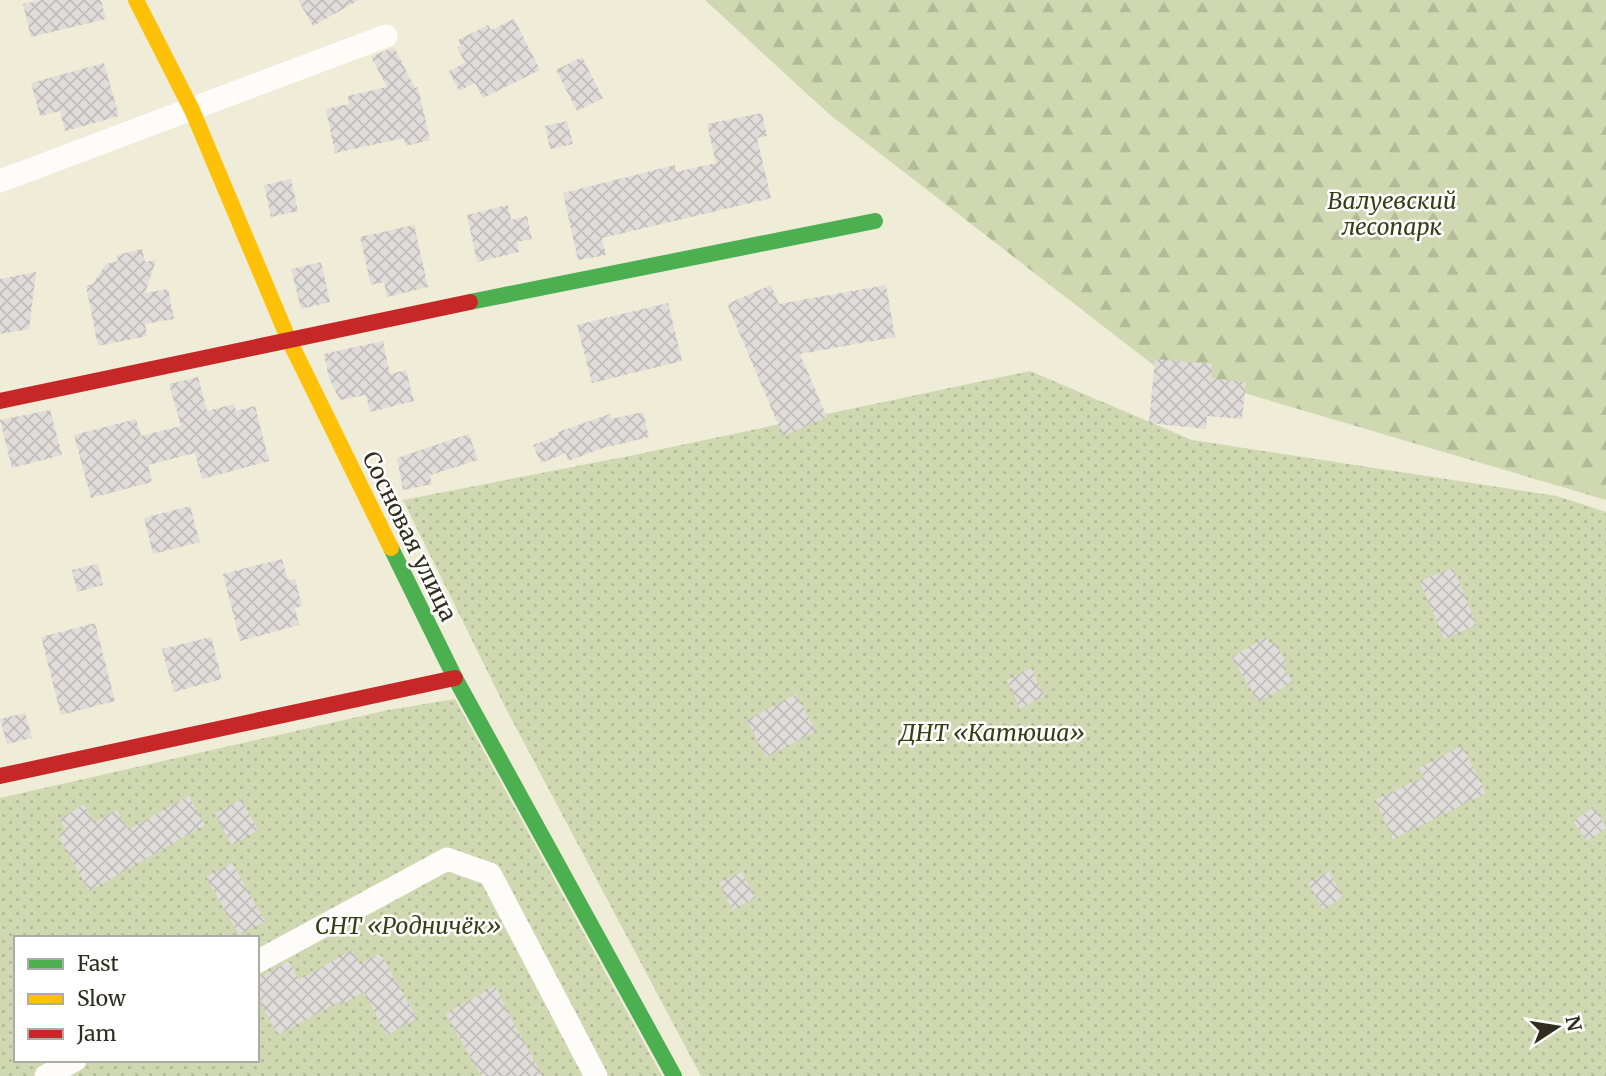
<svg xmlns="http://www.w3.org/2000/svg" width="1606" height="1076" viewBox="0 0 1606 1076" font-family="Merriweather,serif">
  <defs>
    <pattern id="forest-firs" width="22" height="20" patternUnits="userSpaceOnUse" patternTransform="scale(1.75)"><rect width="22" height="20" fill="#d0d8b1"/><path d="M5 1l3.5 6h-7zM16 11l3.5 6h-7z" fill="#b3ba98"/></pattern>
    <pattern id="park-dots" width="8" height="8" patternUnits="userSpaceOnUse" patternTransform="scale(1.75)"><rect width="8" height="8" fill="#d0d8b1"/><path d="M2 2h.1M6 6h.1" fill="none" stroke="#b3ba98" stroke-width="1.8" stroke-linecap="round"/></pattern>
    <pattern id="building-cross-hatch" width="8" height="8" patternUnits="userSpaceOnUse" patternTransform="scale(1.75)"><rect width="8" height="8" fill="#dfdcd9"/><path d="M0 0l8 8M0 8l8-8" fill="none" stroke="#c0bdba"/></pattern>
  </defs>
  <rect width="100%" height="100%" fill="#efecd8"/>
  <path fill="url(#forest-firs)" d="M705,0h901v500l-450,-133 -327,-253z"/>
  <g fill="url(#park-dots)" fill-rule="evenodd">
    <path d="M1030,371l162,69 365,56 49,16v564h-905l-197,-371 -101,-205 231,-45z"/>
    <path d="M455,699l207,377h-662v-278l388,-88zM16,938h241v122h-241z"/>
  </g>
  <g fill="url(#building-cross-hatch)">
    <path d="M42,0h59l5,19 -75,18 -8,-33z"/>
    <path d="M298,0h61l-46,26z"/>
    <path d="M514,19l26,51 -57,28 -8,-15 -16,8 -10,-20 16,-8 -8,-16 4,-1 -3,-6 30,-15 3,5z"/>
    <path d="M394,47l21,41 3,-1 12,53 -24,6 -2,-8 -69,15 -9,-44 23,-5 -1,-8 39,-9 -16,-30z"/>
    <path d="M582,57l21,41 -26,13 -21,-41z"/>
    <path d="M104,63l15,53 -54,15 -5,-20 -20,5 -9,-33z"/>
    <path d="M762,113l5,23 -10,2 14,60 -169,40 4,17 -28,5 -15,-67 112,-28 1,7 40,-9 -9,-39z"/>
    <path d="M567,121l6,23 -23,5 -5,-23z"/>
    <path d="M291,179l7,32 -27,6 -7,-32z"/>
    <path d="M508,205l3,15 16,-4 5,23 -15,3 2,10 -42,10 -10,-47z"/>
    <path d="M414,225l14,62 -41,10 -3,-15 -13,3 -11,-48z"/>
    <path d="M142,249l3,13 11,-2 -11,33 23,-4 6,30 -29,5 2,12 -49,10 -12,-60 7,-2 13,-20 12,-3 -1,-6z"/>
    <path d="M321,262l9,40 -29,7 -10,-40z"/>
    <path d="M36,272l-7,57 -29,5v-55z"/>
    <path d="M771,285l8,19 107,-19 9,52 -95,17 27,63 -44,19 -56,-132z"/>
    <path d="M668,303l14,58 -90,22 -15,-58z"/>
    <path d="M383,341l7,33 16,-4 8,31 -44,11 -4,-17 -26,5 -11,-22 -5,-24z"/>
    <path d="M1155,359l57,5 -1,14 35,4 -4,37 -35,-3 -1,13 -57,-6z"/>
    <path d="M198,377l9,34 27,-7 2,7 19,-5 14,55 -67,18 -7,-26 -47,12 4,17 -61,16 -17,-63 62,-16 5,17 40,-10 -12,-42z"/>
    <path d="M50,410l12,45 -50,13 -12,-48z"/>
    <path d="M643,412l6,25 -46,11 -35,13 -2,-8 -25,10 -8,-18 26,-10 -1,-3 52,-18 1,5z"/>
    <path d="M469,434l9,26 -48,15 2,9 -29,6 -6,-32z"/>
    <path d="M190,506l10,36 -47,12 -9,-36z"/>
    <path d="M282,559l6,21 7,-1 7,27 -7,2 4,17 -59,16 -17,-67z"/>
    <path d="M98,564l5,21 -26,7 -5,-22z"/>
    <path d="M1453,568l24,57 -33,14 -24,-58z"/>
    <path d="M95,623l20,78 -54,14 -20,-78z"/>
    <path d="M211,637l11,42 -48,13 -12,-43z"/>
    <path d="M1266,637l4,7 4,-3 13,22 -4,3 10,16 -35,20 -26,-45z"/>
    <path d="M1031,668l13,28 -24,12 -13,-28z"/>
    <path d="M796,694l20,37 -50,26 -19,-37z"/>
    <path d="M25,713l7,25 -25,6 -7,-25z"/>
    <path d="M1462,746l24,47 -93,46 -18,-39 49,-23 -5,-9z"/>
    <path d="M189,796l16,29 -116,66 -31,-56 8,-5 -7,-11 25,-14 10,18 23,-13 11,20z"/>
    <path d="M241,799l17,31 -26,15 -17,-31z"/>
    <path d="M1594,807l12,21 -19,13 -14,-20z"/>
    <path d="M232,863l33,58 -26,14 -33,-58z"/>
    <path d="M1329,871l14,26 -20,12 -15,-26z"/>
    <path d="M742,872l13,26 -23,12 -13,-27z"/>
    <path d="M352,950l8,14 20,-11 37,65 -30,17 -23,-43 -24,13 -2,-3 -60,33 -21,-38v-18l32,-18 10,19z"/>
    <path d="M495,986l18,36 30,54h-62l-35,-62z"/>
  </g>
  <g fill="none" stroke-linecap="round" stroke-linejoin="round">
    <g stroke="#fdfcf9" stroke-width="23">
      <path d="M0,181l386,-145"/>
      <path d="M257,962l190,-103 43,15 106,202"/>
      <path d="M46,1076l29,-16"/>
    </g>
    <g stroke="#4caf50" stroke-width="16">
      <path d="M470,302l405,-81"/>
      <path d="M391,548l64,130 219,398"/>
    </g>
    <path stroke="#ffc107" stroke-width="16" d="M136,0l56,110 96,228 103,210"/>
    <g stroke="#c62828" stroke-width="16">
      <path d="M0,401l470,-99"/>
      <path d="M0,776l455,-98"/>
    </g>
  </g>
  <g text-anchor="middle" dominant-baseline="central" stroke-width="5" stroke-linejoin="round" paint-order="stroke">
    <g font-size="23" font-style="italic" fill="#344014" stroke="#fff">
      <text x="1392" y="200">Валуевский<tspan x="1392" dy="26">лесопарк</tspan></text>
      <text x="992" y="732">ДНТ «Катюша»</text>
      <text x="408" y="925">СНТ «Родничёк»</text>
    </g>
    <g font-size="23" fill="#312e20" stroke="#fff">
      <text transform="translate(410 536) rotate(64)">Сосновая улица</text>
    </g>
  </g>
  <rect x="14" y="936" width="245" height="126" fill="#ffffff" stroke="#adaba6" stroke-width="2"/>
  <rect x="28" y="959" width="35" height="10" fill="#4caf50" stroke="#adaba6" stroke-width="2"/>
  <text x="77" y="971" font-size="21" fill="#312e20">Fast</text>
  <rect x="28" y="994" width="35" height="10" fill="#ffc107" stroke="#adaba6" stroke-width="2"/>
  <text x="77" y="1006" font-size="21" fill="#312e20">Slow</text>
  <rect x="28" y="1029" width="35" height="10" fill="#c62828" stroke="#adaba6" stroke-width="2"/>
  <text x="77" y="1041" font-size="21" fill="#312e20">Jam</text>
  <g transform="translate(1557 1027) rotate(78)" stroke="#ffffff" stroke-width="5" paint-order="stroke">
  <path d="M0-5L12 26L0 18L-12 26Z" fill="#312e20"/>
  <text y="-10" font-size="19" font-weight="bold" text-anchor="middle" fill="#312e20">N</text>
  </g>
</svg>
